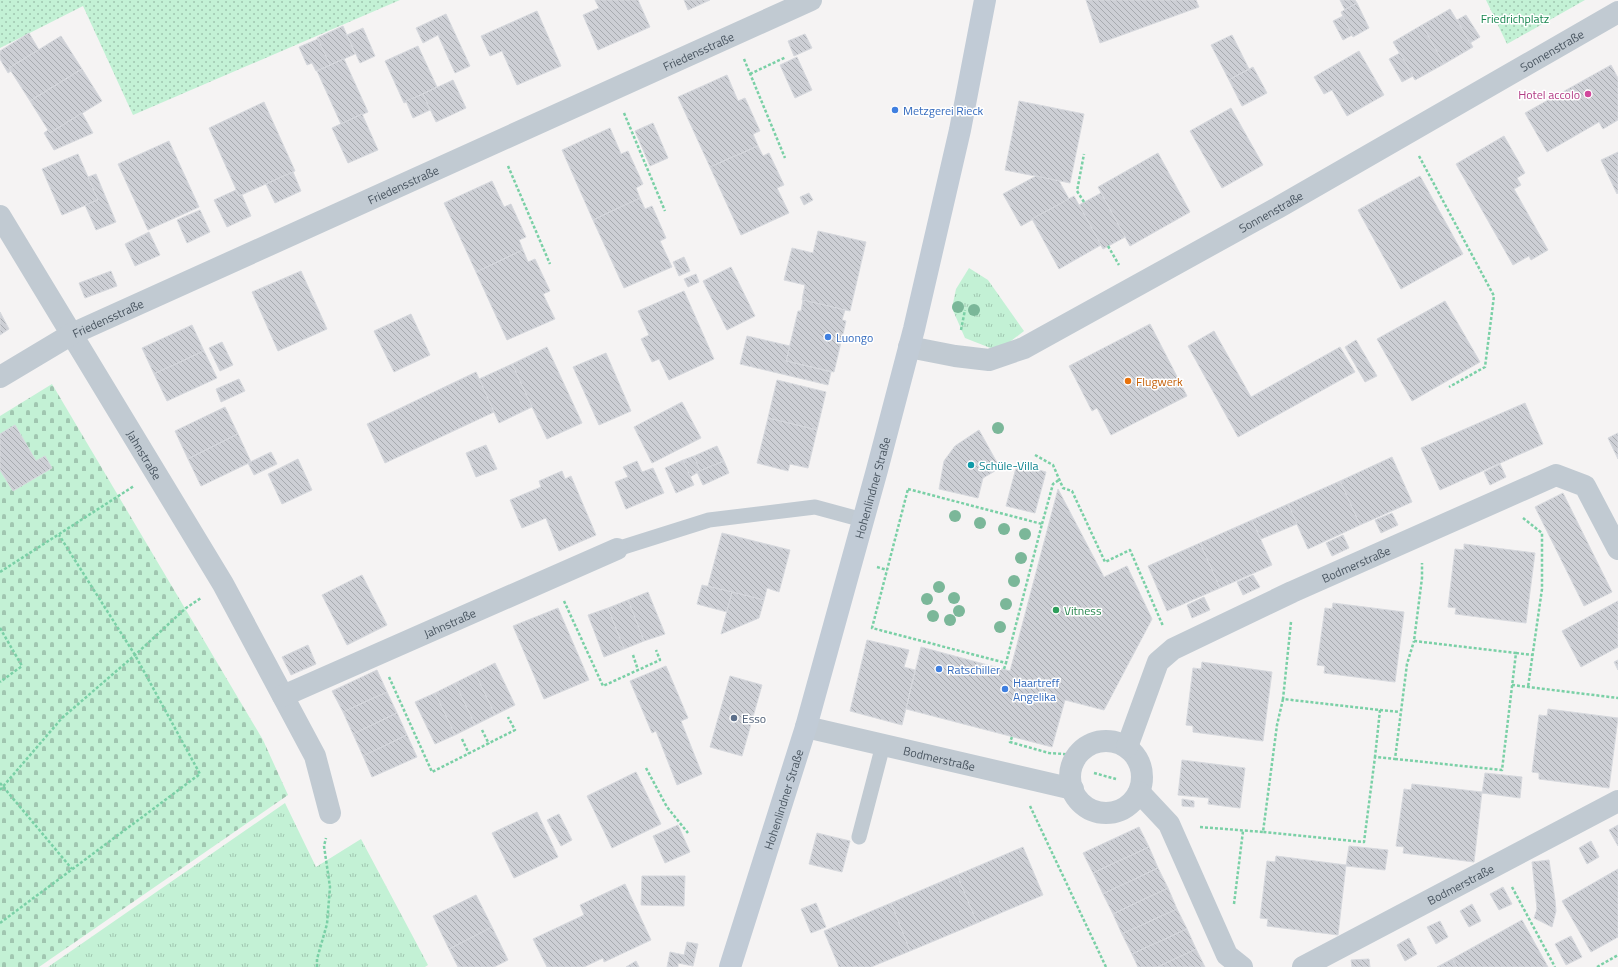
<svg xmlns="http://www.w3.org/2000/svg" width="1618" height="967" viewBox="0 0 1618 967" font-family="'Titillium Web',sans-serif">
  <defs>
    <pattern id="grass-tufts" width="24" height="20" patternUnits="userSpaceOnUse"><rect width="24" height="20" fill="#c3f1d5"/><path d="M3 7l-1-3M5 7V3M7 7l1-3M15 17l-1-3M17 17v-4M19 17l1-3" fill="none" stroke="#a0c6b0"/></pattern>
    <pattern id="cemetery-stones" width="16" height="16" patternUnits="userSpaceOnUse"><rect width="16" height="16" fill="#c3f1d5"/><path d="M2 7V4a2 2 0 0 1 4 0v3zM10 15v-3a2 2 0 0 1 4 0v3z" fill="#a0c6b0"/></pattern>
    <pattern id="park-dots" width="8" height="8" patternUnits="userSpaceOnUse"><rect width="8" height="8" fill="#c3f1d5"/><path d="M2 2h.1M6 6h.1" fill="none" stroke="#a0c6b0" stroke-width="1.8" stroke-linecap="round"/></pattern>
    <pattern id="building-back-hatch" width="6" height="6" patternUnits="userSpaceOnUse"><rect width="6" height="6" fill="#cdcfd5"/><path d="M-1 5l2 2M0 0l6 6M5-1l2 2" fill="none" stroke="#a8abb0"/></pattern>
  </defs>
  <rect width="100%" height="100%" fill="#f5f3f3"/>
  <g fill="url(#grass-tufts)">
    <path d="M969,268l19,12 36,51 -26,20 -33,-13 -13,-30 4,-19z"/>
    <path d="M285,803l31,64 45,-28 67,126 -3,2h-377z"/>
  </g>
  <path fill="url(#cemetery-stones)" d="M52,384l211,356 25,55 -249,172h-39v-551z"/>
  <g fill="url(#park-dots)">
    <path d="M0,0h400l-267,115 -50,-109 -83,42z"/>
    <path d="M1486,0h99l-78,44z"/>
  </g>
  <g fill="url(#building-back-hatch)" stroke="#d7d9de">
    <path d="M595,0h43l12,27 -52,23 -15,-35 16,-7z"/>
    <path d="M684,0h26l-22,10z"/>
    <path d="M1086,0h110l3,7 -99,36z"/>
    <path d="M1340,0h15l2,3 -12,7z"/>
    <path d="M1357,3l12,25 -16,9 -12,-25z"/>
    <path d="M1450,9l23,38 -29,17 -22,-39z"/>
    <path d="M537,11l24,55 -44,19 -15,-34 -12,5 -9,-20z"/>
    <path d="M446,14l24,52 -15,7 -17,-38 -15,8 -7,-15z"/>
    <path d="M1466,15l14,22 -10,6 -13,-23z"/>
    <path d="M1343,16l9,19 -9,5 -10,-19z"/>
    <path d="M1422,25l22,39 -29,16 -22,-38z"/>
    <path d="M343,26l12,28 -25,11 -13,-27z"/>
    <path d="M363,28l12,28 -15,7 -13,-28z"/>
    <path d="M29,33l10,17 -30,18 2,3 -3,2 -8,-14v-8z"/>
    <path d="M805,34l7,14 -18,8 -6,-15z"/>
    <path d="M1232,35l17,34 -20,11 -18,-35z"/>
    <path d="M61,36l21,33 -52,32 -21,-33z"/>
    <path d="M318,39l12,26 -14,6 -4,-8 -5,2 -8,-18z"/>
    <path d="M418,46l19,41 -33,16 -19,-42z"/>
    <path d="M1359,51l25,44 -37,21 -15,-26 -8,4 -10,-17z"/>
    <path d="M1400,53l13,23 -11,6 -13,-23z"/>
    <path d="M797,57l15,33 -17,8 -15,-33z"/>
    <path d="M344,59l24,53 -27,12 -24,-53z"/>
    <path d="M1611,65l7,13v42l-15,9 -4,-7 -52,30 -22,-39z"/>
    <path d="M1253,67l14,26 -25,13 -13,-26z"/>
    <path d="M82,69l20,32 -52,32 -20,-32z"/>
    <path d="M727,75l11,26 7,-3 15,33 -7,3 5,12 -48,21 -32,-70z"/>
    <path d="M453,80l13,28 -30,14 -13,-28z"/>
    <path d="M423,94l7,16 -17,8 -7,-17z"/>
    <path d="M1019,101l65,13 -14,69 -65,-13z"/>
    <path d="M264,102l31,69 -56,25 -30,-68z"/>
    <path d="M1231,108l32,57 -41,23 -32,-57z"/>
    <path d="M82,113l11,20 -39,17 -10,-17 4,-3 2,3z"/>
    <path d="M362,114l16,36 -30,13 -16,-35z"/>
    <path d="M653,123l15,35 -18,8 -15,-35z"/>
    <path d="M610,128l11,26 7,-3 15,33 -7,4 4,10 -47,22 -31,-70z"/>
    <path d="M1504,136l21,37 -8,5 4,7 -7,4 34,61 -17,10 -2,-4 -16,9 -57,-101z"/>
    <path d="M169,141l30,66 -51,23 -30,-66z"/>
    <path d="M758,146l5,10 6,-3 15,32 -7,3 12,25 -48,22 -31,-68z"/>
    <path d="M1618,152v41l-1,1 -16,-34z"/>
    <path d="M1158,153l32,59 -60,34 -32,-59z"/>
    <path d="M78,154l20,46 -36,15 -20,-46z"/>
    <path d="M293,172l8,19 -26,12 -9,-19z"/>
    <path d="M96,174l20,48 -20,8 -11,-25 13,-5 -10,-23z"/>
    <path d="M1036,176l23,5 10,18 -48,27 -18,-32z"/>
    <path d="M1420,176l43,78 -62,35 -43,-79z"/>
    <path d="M492,181l12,26 7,-3 15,33 -7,3 4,10 -47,22 -32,-69z"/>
    <path d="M236,190l3,6 3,-1 9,21 -24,11 -13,-27z"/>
    <path d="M809,193l4,7 -9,5 -4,-8z"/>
    <path d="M1101,193l24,44 -22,12 -24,-44z"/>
    <path d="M1074,196l27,49 -42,24 -27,-50z"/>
    <path d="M640,198l5,11 7,-3 14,32 -6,3 12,26 -48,21 -31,-68z"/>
    <path d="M200,210l10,22 -23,11 -10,-23z"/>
    <path d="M818,231l48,11 -16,69 -48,-11 3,-15 -21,-5 8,-32 21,5z"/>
    <path d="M149,232l11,23 -25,11 -10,-22z"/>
    <path d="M523,250l5,12 7,-3 15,32 -7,3 12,25 -48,21 -31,-68z"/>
    <path d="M684,257l6,14 -11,5 -6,-14z"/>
    <path d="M731,267l24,49 -28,14 -24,-49z"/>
    <path d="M111,271l6,15 -32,12 -6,-15z"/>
    <path d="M301,271l26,58 -49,22 -26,-59z"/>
    <path d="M696,274l3,8 -11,5 -4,-8z"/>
    <path d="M684,291l30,68 -45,21 -10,-21 -7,3 -11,-23 8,-4 -11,-24z"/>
    <path d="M803,300l42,10 -3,10 4,1 -12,51 -48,-11 12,-50h3z"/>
    <path d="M1445,301l35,61 -68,39 -35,-62z"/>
    <path d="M0,312l9,17 -9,6z"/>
    <path d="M411,314l19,41 -36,17 -20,-41z"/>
    <path d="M1150,324l37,72 -76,39 -14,-27 -5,3 -23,-45z"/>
    <path d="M192,325l12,26 -50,23 -12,-26z"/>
    <path d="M1214,331l37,66 89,-50 15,25 -117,65 -50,-91z"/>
    <path d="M747,336l43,10 -4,15 45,11 -3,13 -88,-21z"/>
    <path d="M1356,340l21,36 -12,6 -20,-35z"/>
    <path d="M222,342l11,23 -13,6 -11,-23z"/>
    <path d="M547,347l35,76 -35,16 -35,-75z"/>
    <path d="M204,351l13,27 -50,23 -13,-27z"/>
    <path d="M606,353l25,58 -32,14 -26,-58z"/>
    <path d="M512,364l20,43 -33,16 -20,-44z"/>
    <path d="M476,372l18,40 -109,51 -18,-39z"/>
    <path d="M239,379l6,12 -24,11 -5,-13z"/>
    <path d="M777,380l49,12 -9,38 -49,-12z"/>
    <path d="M682,402l19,36 -49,25 -18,-36z"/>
    <path d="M1525,403l18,41 -103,46 -19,-42z"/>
    <path d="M225,407l13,27 -50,25 -13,-28z"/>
    <path d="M768,418l49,12 -9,38 -18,-4 -2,7 -31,-8z"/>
    <path d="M15,425l21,36 9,-5 7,12 -39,23 -13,-21v-36z"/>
    <path d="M979,430l21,38 -17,10 -5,20 -39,-9 5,-28 11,-15z"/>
    <path d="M1618,433v26l-10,-21z"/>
    <path d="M238,434l13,28 -50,24 -13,-27z"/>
    <path d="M486,445l11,24 -21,8 -10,-24z"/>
    <path d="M717,446l7,15 -24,10 -6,-15z"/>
    <path d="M271,452l6,12 -23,11 -6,-12z"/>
    <path d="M694,456l6,15 -10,6 -7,-17z"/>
    <path d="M1392,457l20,45 -52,23 -20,-44z"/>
    <path d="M298,459l14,31 -30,14 -14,-30z"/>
    <path d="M683,460l11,25 -18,8 -11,-25z"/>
    <path d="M637,461l5,11 11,-4 11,25 -38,16 -11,-27 13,-5 -5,-10z"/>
    <path d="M724,461l5,12 -26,12 -6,-13z"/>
    <path d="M1017,464l29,8 -11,41 -29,-7z"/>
    <path d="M1500,464l6,13 -16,8 -6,-13z"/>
    <path d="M562,471l3,8 6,-3 25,59 -37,16 -13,-33 -24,10 -12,-28 31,-13 -2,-6z"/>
    <path d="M1340,481l20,44 -52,24 -20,-45z"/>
    <path d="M1058,489l46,88 23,-11 25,53 -48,91 -39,-10 -13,47 -146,-38 15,-62 89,24z"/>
    <path d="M1563,493l49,99 -28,14 -49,-99z"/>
    <path d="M1288,504l9,20 -36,15 -9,-19z"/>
    <path d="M1392,513l6,12 -17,8 -6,-13z"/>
    <path d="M1252,520l20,45 -52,23 -20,-45z"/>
    <path d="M722,533l68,17 -11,42 -12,-4 -3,12 -56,-14z"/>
    <path d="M1343,535l6,13 -17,8 -6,-13z"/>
    <path d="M1200,543l20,45 -53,23 -19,-45z"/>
    <path d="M1464,544l71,9 -9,70 -71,-9 1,-6 -8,-1 7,-58 9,1z"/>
    <path d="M362,575l25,50 -40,20 -25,-50z"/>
    <path d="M1253,575l7,12 -17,8 -6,-13z"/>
    <path d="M702,585l30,7 -5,20 -30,-8z"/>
    <path d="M648,592l17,42 -21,7 -16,-41z"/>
    <path d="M732,592l32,8 -5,18 -38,16z"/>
    <path d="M1204,597l6,13 -18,8 -5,-13z"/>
    <path d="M628,600l16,41 -20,8 -16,-41z"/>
    <path d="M1618,601v46l-37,20 -19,-36z"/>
    <path d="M1333,603l71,9 -9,70 -71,-9 1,-7 -8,-1 8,-57 7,1z"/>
    <path d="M558,608l31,72 -45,19 -31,-73z"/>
    <path d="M608,608l16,41 -20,8 -16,-42z"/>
    <path d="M867,640l42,10 -5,17 11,3 -13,55 -52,-14z"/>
    <path d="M308,645l8,19 -25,11 -9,-18z"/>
    <path d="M1618,660v10l-4,-8z"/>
    <path d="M1202,662l70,10 -9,69 -70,-9v-6l-7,-1 7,-57 8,1z"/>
    <path d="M495,663l20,42 -20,10 -20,-42z"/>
    <path d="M666,666l22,52 -7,3 21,53 -25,11 -21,-54 -4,2 -22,-52z"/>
    <path d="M377,670l10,22 -44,20 -11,-21z"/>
    <path d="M475,673l20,42 -20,10 -20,-42z"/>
    <path d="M730,676l32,9 -20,71 -32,-9z"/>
    <path d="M455,683l20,42 -20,10 -20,-42z"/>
    <path d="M387,692l10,21 -44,21 -10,-22z"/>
    <path d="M435,693l20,42 -20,9 -20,-42z"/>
    <path d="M1548,709l70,9 -9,70 -70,-9v-6l-7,-1 7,-57 8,1z"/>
    <path d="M397,713l10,22 -44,21 -10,-22z"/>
    <path d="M407,735l10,22 -45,20 -9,-21z"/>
    <path d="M1182,760l63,8 -5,40 -32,-4 1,-6 -31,-3z"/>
    <path d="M636,772l25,52 -49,24 -25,-52z"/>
    <path d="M1485,773l37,4 -2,21 -38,-5z"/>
    <path d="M1412,784l70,8 -8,70 -71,-9 1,-6 -8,-1 8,-57 7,1z"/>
    <path d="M1182,799l12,2v6l-12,-1z"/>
    <path d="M537,812l21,45 -44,21 -22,-45z"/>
    <path d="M559,814l13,26 -11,6 -14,-26z"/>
    <path d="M678,825l12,27 -25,11 -12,-27z"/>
    <path d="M1618,825v21l-9,-16z"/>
    <path d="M1139,827l10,20 -56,26 -10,-20z"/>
    <path d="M817,833l33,8 -8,31 -33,-8z"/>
    <path d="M1591,841l8,16 -12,7 -8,-16z"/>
    <path d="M1349,846l39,4 -3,20 -39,-4z"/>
    <path d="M1023,847l20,48 -66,28 -20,-48z"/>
    <path d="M1149,847l9,21 -55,26 -10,-21z"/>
    <path d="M1276,856l70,9 -8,70 -71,-9 1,-7 -8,-1 7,-57 8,1z"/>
    <path d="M1549,860l6,40 1,11 -4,16 -18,-9 3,-9 -5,-47z"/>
    <path d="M1158,868l10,20 -55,26 -10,-20z"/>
    <path d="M1618,869v68l-27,15 -29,-51z"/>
    <path d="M957,875l20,48 -67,28 -19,-48z"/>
    <path d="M642,876h43l-1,30 -43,-1z"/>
    <path d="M625,884l26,56 -47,22 -1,-4 -19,9h-37l-14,-28 51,-24 -4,-10z"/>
    <path d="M1503,887l9,17 -13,6 -9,-16z"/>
    <path d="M1168,888l9,21 -55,25 -9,-20z"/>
    <path d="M476,895l16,32 -43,22 -16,-33z"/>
    <path d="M816,903l10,24 -15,6 -10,-24z"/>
    <path d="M891,903l19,48 -39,16h-32l-15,-36z"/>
    <path d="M1472,904l9,17 -12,6 -9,-16z"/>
    <path d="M1177,909l10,20 -55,25 -10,-20z"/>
    <path d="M1522,920l26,47h-91l-5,-8z"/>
    <path d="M1440,921l8,16 -12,7 -9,-17z"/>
    <path d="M492,927l16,33 -14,7h-36l-9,-18z"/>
    <path d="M1187,929l9,20 -38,18h-20l-6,-13z"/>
    <path d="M1571,936l11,21 -16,8 -11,-21z"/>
    <path d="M1409,938l8,16 -12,7 -8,-16z"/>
    <path d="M687,942l11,2 -5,22 -15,-3v4h-11l3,-15 14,3z"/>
    <path d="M1196,949l9,18h-47z"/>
    <path d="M1369,959l1,8h-18l-1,-7z"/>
    <path d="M1452,959l5,8h-20z"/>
    <path d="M636,961l3,6h-13z"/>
  </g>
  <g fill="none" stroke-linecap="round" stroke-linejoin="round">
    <g stroke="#7ad0a6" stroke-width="2.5" stroke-dasharray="3 2" stroke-linecap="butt">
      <path d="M744,59l41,99"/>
      <path d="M750,74l36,-17"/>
      <path d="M624,113l41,98"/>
      <path d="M1419,156l75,140 -9,71 -36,20"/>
      <path d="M508,166l42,98"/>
      <path d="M1084,202l-7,-11 7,-37"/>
      <path d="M1108,246l11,19"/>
      <path d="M961,330l4,-20"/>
      <path d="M1035,455l18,10 10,23 9,3 33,71 25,-12 33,76"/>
      <path d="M908,489l134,35 -36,139 -134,-35z"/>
      <path d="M1523,518l19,15v56l-14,98"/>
      <path d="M1042,524l11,-40 6,-4"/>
      <path d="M877,567l10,3"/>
      <path d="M0,572l134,-86"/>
      <path d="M564,601l39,85 57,-26 -4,-10"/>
      <path d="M1291,622l-8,77 97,11 -5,47"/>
      <path d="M0,628l22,38 -22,16"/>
      <path d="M1516,653l16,2"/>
      <path d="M633,655l5,15"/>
      <path d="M1004,669l2,-6"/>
      <path d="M389,677l43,95 83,-42 -7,-13"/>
      <path d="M1512,685l106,13"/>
      <path d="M1283,699l-6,26 -14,107 101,10 11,-85 20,2 12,-95 7,-23"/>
      <path d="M1380,710l20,2"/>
      <path d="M482,730l7,14"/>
      <path d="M1012,737l-2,5 39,11 29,2"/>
      <path d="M462,739l7,15"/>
      <path d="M1395,759l107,11 14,-117 -102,-12 8,-63v-15"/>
      <path d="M646,768l21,39 21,26"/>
      <path d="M1094,773l22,6"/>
      <path d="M0,783l72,86"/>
      <path d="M0,790l62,-72 73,-63 51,-47 15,-10"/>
      <path d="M1030,806l76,161"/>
      <path d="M1200,827l63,5"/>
      <path d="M1512,887l43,80"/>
      <path d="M1234,904l9,-73"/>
      <path d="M0,923l200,-149 -65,-119 -76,-120"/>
      <path d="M317,967v-8l10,-35 3,-37 -6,-41 2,-8"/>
      <path d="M1597,967l21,-12"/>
    </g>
    <g stroke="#c1cad2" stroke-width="15">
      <path d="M617,549l92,-29 106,-13 48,13"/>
      <path d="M859,837l24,-92"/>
    </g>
    <g stroke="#c1cad2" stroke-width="22">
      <path id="s1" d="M0,216l223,368 92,172 15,57"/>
      <path id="s2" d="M909,347l46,9 34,4 35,-12 255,-141 339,-195"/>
      <path id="s3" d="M0,377l72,-43 739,-334"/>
      <path id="s4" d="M283,696l334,-147"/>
      <path id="s5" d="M806,727l267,62"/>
      <circle cx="1106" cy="777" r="36"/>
      <path id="s6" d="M1127,747l31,-85 15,-13 119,-57 264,-117 29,11 33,63"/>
      <path d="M1139,792l30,32 58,131 15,12"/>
      <path id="s7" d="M1303,967l315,-166"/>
    </g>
    <path stroke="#c1cbd6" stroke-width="22" id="s8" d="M730,967l76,-240 71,-257 37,-141 46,-199 25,-130"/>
  </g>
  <g fill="#7bb799">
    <circle cx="958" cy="307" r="6"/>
    <circle cx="974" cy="310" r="6"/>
    <circle cx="998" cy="428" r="6"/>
    <circle cx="955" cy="516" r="6"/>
    <circle cx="980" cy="523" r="6"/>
    <circle cx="1004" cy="529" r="6"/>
    <circle cx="1025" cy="534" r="6"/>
    <circle cx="1021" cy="558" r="6"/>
    <circle cx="1014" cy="581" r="6"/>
    <circle cx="939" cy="587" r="6"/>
    <circle cx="954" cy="598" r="6"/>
    <circle cx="927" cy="599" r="6"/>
    <circle cx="1006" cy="604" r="6"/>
    <circle cx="959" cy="611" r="6"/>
    <circle cx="933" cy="616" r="6"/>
    <circle cx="950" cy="620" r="6"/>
    <circle cx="1000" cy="627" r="6"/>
  </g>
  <circle fill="#d1479c" stroke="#fff" stroke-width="1.5" cx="1588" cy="94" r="4"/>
  <g fill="#3f7fe0" stroke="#fff" stroke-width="1.5">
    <circle cx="895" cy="110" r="4"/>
    <circle cx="828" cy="337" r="4"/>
    <circle cx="939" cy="669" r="4"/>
    <circle cx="1005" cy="689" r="4"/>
  </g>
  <circle fill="#e8710a" stroke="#fff" stroke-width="1.5" cx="1128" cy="381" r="4"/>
  <circle fill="#0f9aa8" stroke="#fff" stroke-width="1.5" cx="971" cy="465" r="4"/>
  <circle fill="#2e9e5b" stroke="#fff" stroke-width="1.5" cx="1056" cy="610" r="4"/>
  <circle fill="#5c6f8a" stroke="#fff" stroke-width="1.5" cx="734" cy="718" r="4"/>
  <g text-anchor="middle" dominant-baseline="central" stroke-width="3" stroke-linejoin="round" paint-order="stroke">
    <g font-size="12" fill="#17864f" stroke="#fff">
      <text x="1515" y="18">Friedrichplatz</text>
    </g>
    <g font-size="12" fill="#4a5661" stroke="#fff">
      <text stroke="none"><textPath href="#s2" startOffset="724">Sonnenstraße</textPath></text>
      <text stroke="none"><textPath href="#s3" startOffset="771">Friedensstraße</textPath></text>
      <text stroke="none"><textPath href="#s3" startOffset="447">Friedensstraße</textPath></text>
      <text stroke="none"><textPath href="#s2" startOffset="400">Sonnenstraße</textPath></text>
      <text stroke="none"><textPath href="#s3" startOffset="123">Friedensstraße</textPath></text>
      <text stroke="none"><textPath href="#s1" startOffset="279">Jahnstraße</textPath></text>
      <text stroke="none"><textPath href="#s8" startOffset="500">Hohenlindner Straße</textPath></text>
      <text stroke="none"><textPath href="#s6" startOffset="312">Bodmerstraße</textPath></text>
      <text stroke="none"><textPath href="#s4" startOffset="182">Jahnstraße</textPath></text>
      <text stroke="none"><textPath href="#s5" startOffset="137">Bodmerstraße</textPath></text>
      <text stroke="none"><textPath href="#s8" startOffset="176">Hohenlindner Straße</textPath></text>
      <text stroke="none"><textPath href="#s7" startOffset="178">Bodmerstraße</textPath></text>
    </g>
    <g font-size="12" fill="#b23c85" stroke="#fff" text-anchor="end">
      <text x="1580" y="94">Hotel accolo</text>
    </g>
    <g font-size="12" fill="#366cbe" stroke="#fff" text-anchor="start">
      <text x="903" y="110">Metzgerei Rieck</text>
      <text x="836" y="337">Luongo</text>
      <text x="947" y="669">Ratschiller</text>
      <text x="1013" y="682">Haartreff<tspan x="1013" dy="14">Angelika</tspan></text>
    </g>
    <g font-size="12" fill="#c56008" stroke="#fff" text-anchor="start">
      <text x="1136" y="381">Flugwerk</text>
    </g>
    <g font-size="12" fill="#0d838f" stroke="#fff" text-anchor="start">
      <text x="979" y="465">Schüle-Villa</text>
    </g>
    <g font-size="12" fill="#27864d" stroke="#fff" text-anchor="start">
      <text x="1064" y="610">Vitness</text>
    </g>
    <g font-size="12" fill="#4e5e75" stroke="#fff" text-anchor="start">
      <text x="742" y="718">Esso</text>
    </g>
  </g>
</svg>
